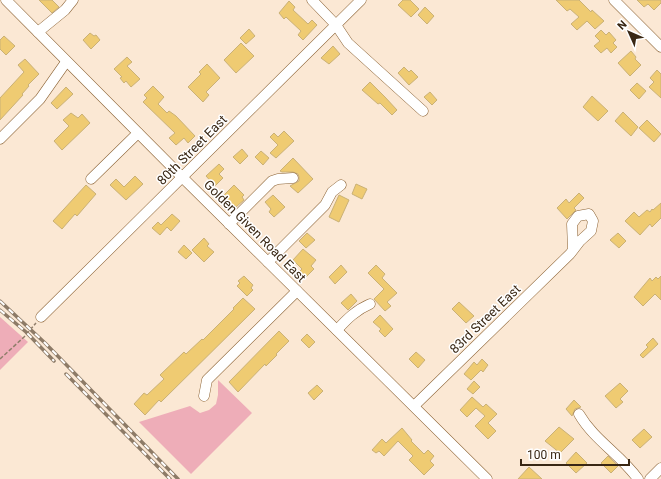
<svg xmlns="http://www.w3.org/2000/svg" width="661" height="479" viewBox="0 0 661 479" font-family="Roboto,sans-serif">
  <rect width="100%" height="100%" fill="#fbe8d4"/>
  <g fill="#eeadb8">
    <path d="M0,317l28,25 -28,28z"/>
    <path d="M218,380l34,33 -61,61 -52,-52 51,-16 10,7 9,-3 7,-6 2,-9z"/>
  </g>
  <g fill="#efcb72" stroke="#cab176">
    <path d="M39,0h13l7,7 -7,6z"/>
    <path d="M403,0h7l9,9 -8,8 -13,-12z"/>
    <path d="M556,0h23l12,12 1,-2 12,11 -9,8 -8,-8 -10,9 -6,-6 8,-7 -9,-8 -3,2z"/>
    <path d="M637,0h24v3l-7,7 -6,-6 -4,3z"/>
    <path d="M289,1l6,6 -2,3 15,14 4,-4 5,5 -14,15 -5,-5 3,-4 -15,-14 -2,2 -5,-6z"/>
    <path d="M425,7l9,9 -7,8 -9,-9z"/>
    <path d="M249,29l6,7 -9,8 -6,-6z"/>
    <path d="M601,30l5,5 3,-3 7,8 -3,3 4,4 -6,6 -4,-5 -6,5 -7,-7 6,-5 -5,-5z"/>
    <path d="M90,33l4,3 2,-1 4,5 -9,9 -8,-9z"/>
    <path d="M4,36l11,10 -9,9 -6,-6v-9z"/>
    <path d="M241,43l13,13 -18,17 -12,-13z"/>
    <path d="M333,46l7,8 -11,10 -8,-6z"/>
    <path d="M631,51l5,6 -1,2 6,6 -11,11 -12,-13z"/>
    <path d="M127,57l5,5 -5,4 13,13 -9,8 -5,-6 -2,2 -4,-5 2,-1 -8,-8z"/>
    <path d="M25,59l14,15 -11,11 1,1 -7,8 1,1 -23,25v-22l24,-26 -6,-7z"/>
    <path d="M207,64l13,14 -14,14 3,3 -6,7 -15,-15 13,-13 -2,-2z"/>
    <path d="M404,67l5,5 2,-2 7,7 -9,8 -11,-12z"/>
    <path d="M657,70l4,4v24l-12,-11 5,-5 -4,-4z"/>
    <path d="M370,82l15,15 12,13 -5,5 -12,-12 -2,1 -16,-14z"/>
    <path d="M637,83l9,8 -7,8 -9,-9z"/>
    <path d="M153,86l11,11 -6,7 9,9 2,-2 7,5 19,20 -7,7 -4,-5 -8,7 -7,-7 6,-5 -32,-31 4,-4 -3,-3z"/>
    <path d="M66,87l7,7 -16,15 -6,-6z"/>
    <path d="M430,92l7,8 -5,5 -8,-8z"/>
    <path d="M592,96l16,15 -10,10 -15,-14z"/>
    <path d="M623,112l15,15 -7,9 -16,-15z"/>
    <path d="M71,113l7,5 4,-4 8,9 -28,27 -8,-9 15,-15 -6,-6z"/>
    <path d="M647,120l14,14 -7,8 -15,-14z"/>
    <path d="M284,131l10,10 -18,17 -6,-5 8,-8 -8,-8 4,-4 4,4z"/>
    <path d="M242,149l6,7 -8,8 -7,-7z"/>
    <path d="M261,151l8,7 -6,7 -8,-8z"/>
    <path d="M293,158l20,21 -15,14 -8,-7 9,-5v-4l-1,-3 -5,-2h-11l-2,-1z"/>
    <path d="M219,164l5,5 -5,5 4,4 -8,8 -9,-10z"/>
    <path d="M135,176l8,8 -17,16 -16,-15 6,-6 8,8z"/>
    <path d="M356,184l11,5 -5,10 -10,-5z"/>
    <path d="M86,185l10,9 -19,22 -2,-2 -13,15 -9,-8z"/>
    <path d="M234,185l10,10 -2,2 2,3 -8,7 -2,-2 -1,1 -10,-10z"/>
    <path d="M579,193l5,5 -10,10 2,2 -9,9 -10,-11 9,-9 3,4z"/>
    <path d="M273,195l12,12 -11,10 -5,-5 2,-3 -6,-7z"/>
    <path d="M339,195l10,5 -10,22 -10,-5z"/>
    <path d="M661,203v15l-9,9 -2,-3 -10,11 -15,-14 9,-9 5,5 8,-7 3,2 2,-3 1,1z"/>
    <path d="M172,214l8,7 -9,10 -4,-4 -7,8 -8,-7 6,-6 3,3z"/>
    <path d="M307,233l8,7 -9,8 -7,-7z"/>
    <path d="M618,233l8,8 -7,7 -9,-8z"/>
    <path d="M204,238l5,6 -2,2 7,6 -10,10 -12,-12z"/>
    <path d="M184,245l8,8 -6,6 -8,-7z"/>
    <path d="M303,249l13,11 -5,6 3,3 -8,8 -6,-6 2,-2 -9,-9z"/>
    <path d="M341,265l6,7 -12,12 -6,-7z"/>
    <path d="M376,265l9,9 -3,4 15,15 -10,9 4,4 -6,5 -11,-12 10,-10 -16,-16z"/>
    <path d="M244,276l9,9 -2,3 2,2 -6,6 -10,-10 3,-3 -2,-2z"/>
    <path d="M661,276v24l-6,-6 -12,12 -9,-9 16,-19 2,3 4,-4 2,2z"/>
    <path d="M351,294l6,7 -9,9 -7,-7z"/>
    <path d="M243,298l12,11 -94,93 -2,-2 -14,15 -11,-11 10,-11 3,2 17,-16 -4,-4 24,-23 2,2 16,-15 1,1 31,-31 -1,-1z"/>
    <path d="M459,302l15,14 -8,7 -14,-14z"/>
    <path d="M380,315l13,14 -8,8 -6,-6 2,-2 -8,-7z"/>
    <path d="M279,331l10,10 -13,13 1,1 -11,11 -1,-2 -27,28 -9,-10z"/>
    <path d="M307,334l8,8 -6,6 -8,-8z"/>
    <path d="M653,338l5,6 -15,14 -3,-3 8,-8 -2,-2z"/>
    <path d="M416,352l9,8 -7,8 -9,-9z"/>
    <path d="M482,359l6,6 -5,7 -2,-2 -10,10 -7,-6 10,-12 3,3z"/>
    <path d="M474,381l6,6 -7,7 -6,-5z"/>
    <path d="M620,383l8,8 -8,8 3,3 -7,6 -11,-12z"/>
    <path d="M317,385l6,6 -9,9 -6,-7z"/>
    <path d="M472,397l11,10 3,-3 11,10 -9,9 8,8 -8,8 -13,-13 10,-10 -9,-8 -9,9 -7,-7z"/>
    <path d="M574,400l7,7 -6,2 -3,7 -6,-7z"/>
    <path d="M559,427l15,12 -14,14 -15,-12z"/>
    <path d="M402,428l10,12 -1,1 13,13 4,-4 6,6 -4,5 4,4 -10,10 -15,-15 4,-4 -15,-15 -14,15 -5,-5 -3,2 -4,-3 10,-11 4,4z"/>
    <path d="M644,429l8,8 -12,11 -8,-8z"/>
    <path d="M576,452l11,11 -11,10 -10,-10z"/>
    <path d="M608,456l10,10 -7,7 -10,-10z"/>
    <path d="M529,467l13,12h-24z"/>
  </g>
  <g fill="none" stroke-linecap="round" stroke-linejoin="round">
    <defs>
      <g id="minor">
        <path d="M6,0l177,178 304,301"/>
        <path d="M312,0l24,25 12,18 75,68"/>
        <path d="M614,0l47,47"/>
        <path d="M38,32l27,-22 8,-10"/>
        <path d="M0,139l40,-40 26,-37"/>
        <path d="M91,179l47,-46"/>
        <path d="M229,224l43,-43 6,-2 15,-1"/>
        <path d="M268,262l57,-57 7,-13 9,-7"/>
        <path d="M41,317l320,-317"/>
        <path d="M337,330c10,-11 19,-20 33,-26"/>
        <path d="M204,396l3,-16 90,-89"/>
        <path d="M414,406l156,-152 10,-13 11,-10 2,-10 -4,-7 -11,2 -6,8 1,25"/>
        <path d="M579,414c15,26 42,41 59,65"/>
        <path d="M650,479l11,-11"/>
      </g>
    </defs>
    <use href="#minor" stroke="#8b6234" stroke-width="11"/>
    <path stroke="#907e6b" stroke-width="1.5" stroke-dasharray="4 2" stroke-linecap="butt" d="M0,359l24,-22 12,-14"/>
    <use href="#minor" stroke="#fff" stroke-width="10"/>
    <defs>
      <g id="rail">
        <path d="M0,301l45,42 133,136"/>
        <path d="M0,310l26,22 28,29"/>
        <path d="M66,374l104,105"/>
      </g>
    </defs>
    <use href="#rail" stroke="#8d7b67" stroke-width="3.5"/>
    <use href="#rail" stroke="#fff" stroke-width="2" stroke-dasharray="6" stroke-linecap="butt"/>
  </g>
  <g text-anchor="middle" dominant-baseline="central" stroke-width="3" stroke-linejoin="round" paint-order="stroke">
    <g font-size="13" fill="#392714" stroke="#fff">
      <text transform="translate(192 150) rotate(-45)">80th Street East</text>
      <text transform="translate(255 231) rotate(45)">Golden Given Road East</text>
      <text transform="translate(485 319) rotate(-44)">83rd Street East</text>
    </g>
  </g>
  <g transform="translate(629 32) rotate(315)" stroke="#ffffff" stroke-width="3" paint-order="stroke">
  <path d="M0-3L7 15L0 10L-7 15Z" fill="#392714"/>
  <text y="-6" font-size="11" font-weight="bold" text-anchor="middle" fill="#392714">N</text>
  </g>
  <path d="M521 459v6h108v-6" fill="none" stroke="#392714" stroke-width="2"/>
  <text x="527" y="459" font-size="12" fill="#392714" stroke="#ffffff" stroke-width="3" paint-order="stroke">100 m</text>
</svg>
